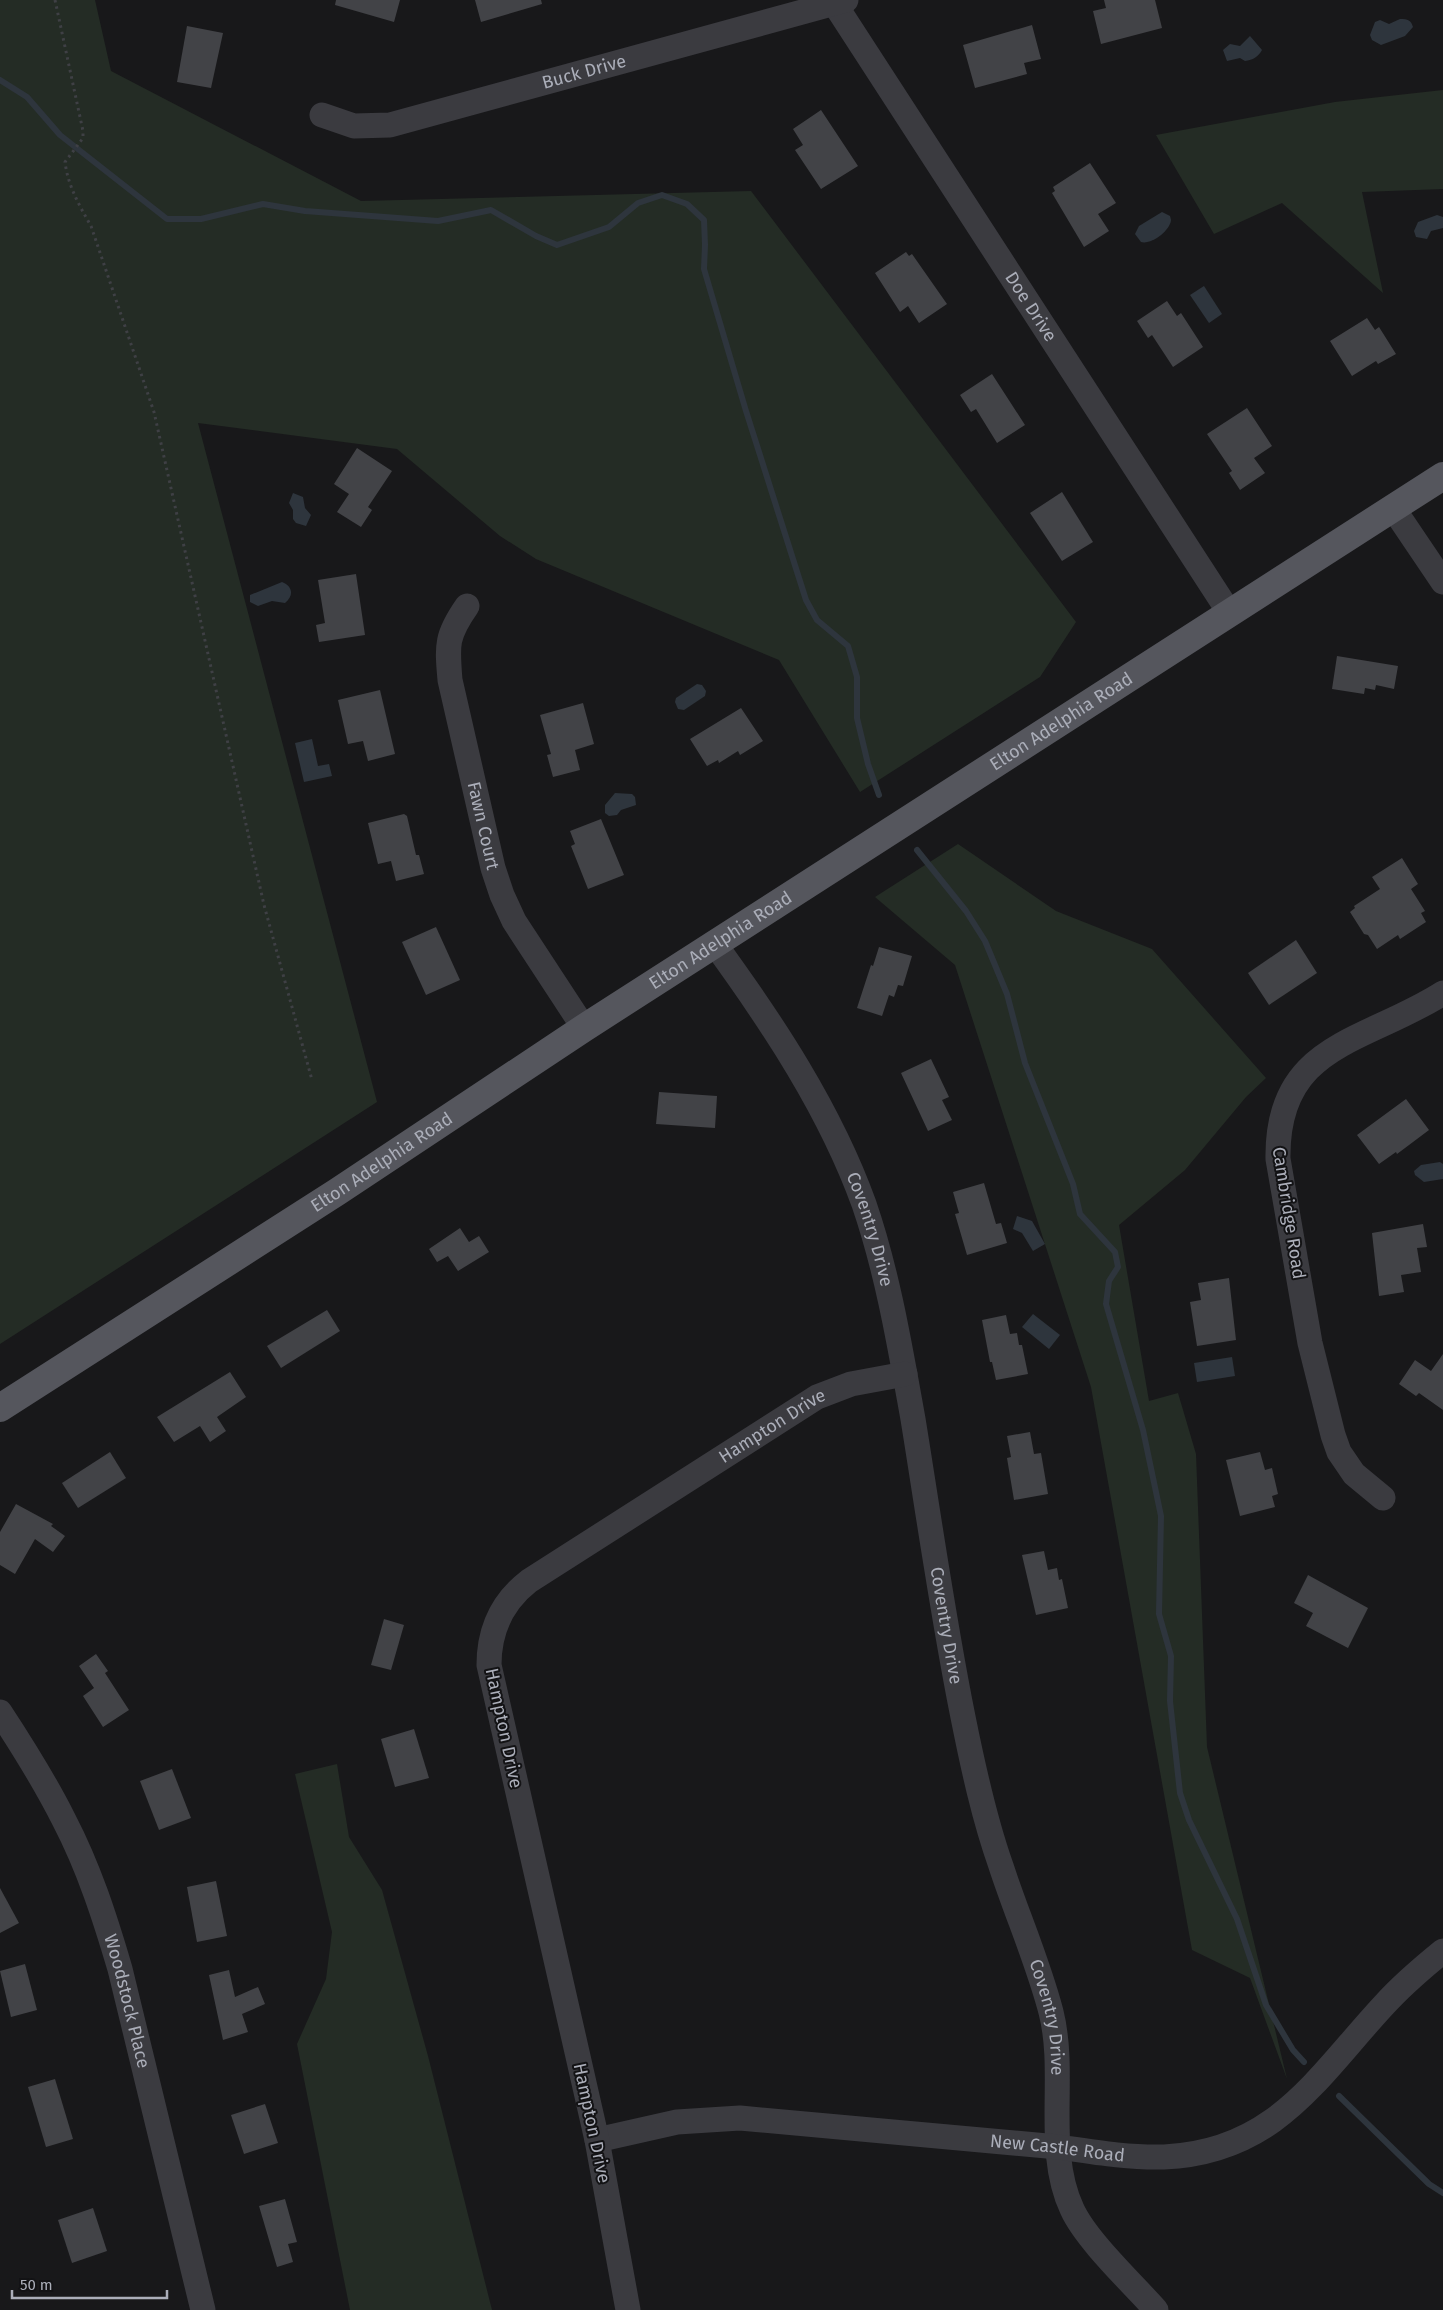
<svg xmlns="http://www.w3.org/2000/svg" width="1443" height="2310" viewBox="0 0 1443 2310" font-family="'Fira Sans',sans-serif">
  <rect width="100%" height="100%" fill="#18181a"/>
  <g fill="#242c25">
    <path d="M0,0h95l16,71 250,130 390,-10 325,431 -36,55 -180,115 -81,-132 -243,-101 -36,-23 -103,-87 -199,-26 179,679 -377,242z"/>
    <path d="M1443,90v99l-81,3 21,101 -101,-90 -68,31 -58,-99 179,-33z"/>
    <path d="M958,844l98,67 96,38 114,129 -20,19 -61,73 -66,55 30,176 29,-8 18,61 11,293 80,332 -37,-101 -58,-28 -101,-563 -136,-422 -80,-68z"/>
    <path d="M337,1764l12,73 33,53 46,166 64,254h-142l-53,-266 29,-65 6,-47 -37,-158z"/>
  </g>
  <g fill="#2e353d">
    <path d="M1400,19c8,0 11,1 13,8l-8,9 -24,9 -9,-5 -2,-5 5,-13 5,-2 9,4z"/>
    <path d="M1250,36l12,14c-4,7 -9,10 -17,11l-5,-3 -13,3 -4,-11 7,-6 10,2z"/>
    <path d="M1162,212l8,4 1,4c-1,11 -20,25 -30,22l-6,-8 4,-8z"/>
    <path d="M1437,215l6,2v11l-12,3 -4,8 -11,-2 -2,-6 4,-9z"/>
    <path d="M1204,286l18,28 -13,9 -19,-28z"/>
    <path d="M293,493l10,4 2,11 6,7 -5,11 -10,-3 -3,-4v-9l-4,-7z"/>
    <path d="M282,582c11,4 12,14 3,21l-13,-2 -14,5 -8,-4v-7z"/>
    <path d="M697,684l5,1 4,6 -1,5 -21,14 -6,-1 -3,-7 1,-4z"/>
    <path d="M312,739l6,27 11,-2 3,12 -28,6 -9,-39z"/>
    <path d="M615,793l17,1 3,3 1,8 -15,5 -4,5 -8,1 -4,-3v-8z"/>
    <path d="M1440,1162l3,2v15l-19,3 -9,-7 -1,-4 7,-6z"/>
    <path d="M1017,1216l15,5 13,23 -12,7 -11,-18 -9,-4z"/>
    <path d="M1033,1314l27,21 -11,14 -27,-22z"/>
    <path d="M1232,1357l3,19 -38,6 -3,-19z"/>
  </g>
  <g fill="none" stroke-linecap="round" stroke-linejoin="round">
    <g stroke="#2e353d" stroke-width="6">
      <path d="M0,80l27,17 33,38 107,84h34l62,-15 42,7 133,10 53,-11 45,26 21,9 52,-18 29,-24 24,-8 25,9 17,16 1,25 -1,24 42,142 60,189 11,20 31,26 9,31v41l11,46 11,31"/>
      <path d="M917,850l49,61 19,30 22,53 18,69 48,121 7,30 35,38 3,15 -9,14 -3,23 37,126 18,86 -2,98 12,42 -1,45 10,92 9,27 48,99 29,86 27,45 11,12"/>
      <path d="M1339,2096l90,88 14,9"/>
    </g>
  </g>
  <g fill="#424347">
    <path d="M336,0h64l-6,22 -59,-17z"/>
    <path d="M475,0h66l1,4 -61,18z"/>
    <path d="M1104,0h51l7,28 -61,16 -8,-33 13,-3z"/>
    <path d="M1032,25l9,34 -17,4 3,11 -52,14 -12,-43z"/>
    <path d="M187,26l36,7 -12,55 -34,-6z"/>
    <path d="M821,110l37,56 -37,23 -26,-39 8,-5 -10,-16z"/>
    <path d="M1090,163l26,40 -18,11 11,17 -25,16 -32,-54 3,-2 -2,-4z"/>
    <path d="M906,252l3,4 3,-2 35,50 -28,19 -11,-17 -8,6 -25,-39z"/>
    <path d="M1167,301l10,15 4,-3 22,34 -30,20 -21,-32 -4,3 -11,-17z"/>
    <path d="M1367,318l8,12 4,-3 17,27 -18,10 -2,-3 -24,15 -22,-35z"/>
    <path d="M992,374l33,51 -28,18 -21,-34 -5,3 -11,-17z"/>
    <path d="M1247,408l25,38 -18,12 11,15 -25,17 -11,-17 3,-2 -25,-37z"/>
    <path d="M357,448l35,23 -24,36 4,3 -11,17 -24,-15 12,-18 -15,-10z"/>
    <path d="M1062,492l31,50 -31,19 -32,-48z"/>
    <path d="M356,574l9,61 -46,7 -3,-17 9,-2 -7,-43z"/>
    <path d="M1337,656l61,10 -4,23 -18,-4 -1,5 -10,-2 -1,6 -32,-5z"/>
    <path d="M380,690l15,64 -27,7 -5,-20 -15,3 -10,-44z"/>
    <path d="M583,703l11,41 -19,6 5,20 -27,7 -6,-22 4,-1 -11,-39z"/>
    <path d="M741,708l22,33 -23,14 -2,-4 -19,12 -1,-3 -11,6 -17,-27z"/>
    <path d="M404,814l3,2 9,39h3l5,19 -28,7 -5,-20 -13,3 -10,-41z"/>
    <path d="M601,819l23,56 -36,14 -17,-43 4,-2 -5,-13z"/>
    <path d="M1402,858l16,26 -7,5 14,22 -4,2 5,9 -26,17 -2,-4 -21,14 -9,-14 -4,-1 -14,-22 5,-4 -1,-2 26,-17 -8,-12z"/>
    <path d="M436,927l24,53 -34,15 -24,-53z"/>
    <path d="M1296,940l21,33 -48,32 -21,-32z"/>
    <path d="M879,947l33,9 -9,30 -5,-1 -4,12 -5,-2 -7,21 -25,-8 14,-43 2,1z"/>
    <path d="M931,1059l18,38 -7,3 10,20 -24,11 -27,-58z"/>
    <path d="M659,1092l58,4 -2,32 -59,-4z"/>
    <path d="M1406,1099l23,31 -32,24 -1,-2 -17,12 -22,-29z"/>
    <path d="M984,1183l12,41 5,-1 6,20 -40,12 -12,-41 4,-1 -6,-21z"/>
    <path d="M1423,1224l4,23 -10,1 4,24 -20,3 3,17 -25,4 -7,-63z"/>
    <path d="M460,1228l9,14 10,-6 10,16 -31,19 -10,-15 -11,6 -8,-13z"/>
    <path d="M1229,1278l7,62 -39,6 -7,-44 11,-2 -3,-17z"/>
    <path d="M327,1310l13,21 -59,37 -14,-22z"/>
    <path d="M1006,1315l4,19 7,-1 2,12h3l6,29 -32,6 -4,-18h-2l-8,-42z"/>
    <path d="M1443,1354v56l-24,-17 -3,3 -17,-12 16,-24 16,11z"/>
    <path d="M230,1372l16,25 -29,20 9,14 -16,11 -10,-16 -26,16 -17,-25z"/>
    <path d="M1030,1432l4,22 7,-1 7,41 -34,6 -7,-42 4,-1 -4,-21z"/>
    <path d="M110,1452l16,26 -48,30 -16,-25z"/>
    <path d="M1260,1452l5,18 7,-2 6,26 -6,2 3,11 -35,9 -14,-56z"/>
    <path d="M16,1504l37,20 -2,2 14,10 -12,16 -18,-13 -20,35 -15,-9v-33z"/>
    <path d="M1044,1551l4,19 9,-2 2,12 3,-1 6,29 -32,7 -14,-60z"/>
    <path d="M1308,1575l60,33 -20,40 -42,-22 7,-13 -19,-10z"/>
    <path d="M384,1619l20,6 -13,45 -20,-5z"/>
    <path d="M96,1654l12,17 -3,2 24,37 -26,17 -20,-31 11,-8 -15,-22z"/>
    <path d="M414,1729l15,49 -34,9 -14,-48z"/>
    <path d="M172,1769l19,49 -32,12 -19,-49z"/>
    <path d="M216,1881l11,55 -30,6 -10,-55z"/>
    <path d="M0,1888l19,35 -19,10z"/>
    <path d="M25,1964l12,46 -26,7 -11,-46z"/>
    <path d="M229,1970l6,27 23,-10 7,17 -23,10 6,18 -25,8 -14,-65z"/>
    <path d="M55,2079l18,60 -27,8 -18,-60z"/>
    <path d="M265,2104l13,39 -34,11 -13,-39z"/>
    <path d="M285,2199l12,43 -9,2 5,18 -16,5 -18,-61z"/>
    <path d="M93,2208l14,43 -35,12 -14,-43z"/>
  </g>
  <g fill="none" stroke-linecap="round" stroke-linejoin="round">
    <path stroke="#3f4045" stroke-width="3" stroke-dasharray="2.5 4" stroke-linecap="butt" d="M55,0l28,131v7l-18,24c3,24 14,43 26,64l63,186 110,493 48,175"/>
    <g stroke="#3b3b40" stroke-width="25">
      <path id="s1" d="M834,3l395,609"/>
      <path id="s2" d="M322,115l32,11 36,-1 456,-125"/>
      <path d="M1393,508l50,74"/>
      <path id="s3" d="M467,606c-21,30 -20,39 -17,74l43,188 9,27 12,26 70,107"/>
      <path id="s4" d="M714,943c59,81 116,167 150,261 24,70 36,143 49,215 16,99 30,199 50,298 10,50 21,101 38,149 16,49 37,96 50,146 16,63 -7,137 21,197 14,31 60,74 84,101"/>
      <path d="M1383,1498l-29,-24 -15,-22 -6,-17 -23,-92 -32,-184c-2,-116 87,-116 165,-166"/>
      <path id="s5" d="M0,1712c23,35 45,70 64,108 25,48 41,98 56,149l83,341"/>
      <path id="s6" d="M597,2140l80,-18 63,-4 318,29c35,5 71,11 106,10 112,-5 153,-80 220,-152 18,-20 38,-37 59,-54"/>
      <path id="s7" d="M628,2310l-31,-170 -108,-475c0,-34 13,-63 40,-84l288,-184 34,-13 54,-10"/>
    </g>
    <path stroke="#55565d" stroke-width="28" id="s8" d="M0,1408l337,-216 247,-164 859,-552"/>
  </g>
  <g text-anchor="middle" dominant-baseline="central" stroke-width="4" stroke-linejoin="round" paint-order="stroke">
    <g font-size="18" fill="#abaeb9" stroke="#131315">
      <text stroke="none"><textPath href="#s2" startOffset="271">Buck Drive</textPath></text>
      <text stroke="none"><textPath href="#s1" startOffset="362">Doe Drive</textPath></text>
      <text stroke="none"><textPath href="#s8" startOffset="1264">Elton Adelphia Road</textPath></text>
      <text stroke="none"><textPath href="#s3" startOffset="228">Fawn Court</textPath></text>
      <text stroke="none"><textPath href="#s8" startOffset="859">Elton Adelphia Road</textPath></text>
      <text stroke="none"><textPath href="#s8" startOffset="454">Elton Adelphia Road</textPath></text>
      <text transform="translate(1289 1213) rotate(81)">Cambridge Road</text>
      <text stroke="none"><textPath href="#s4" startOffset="328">Coventry Drive</textPath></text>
      <text stroke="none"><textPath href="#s7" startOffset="1045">Hampton Drive</textPath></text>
      <text stroke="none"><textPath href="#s4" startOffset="732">Coventry Drive</textPath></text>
      <text transform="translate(504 1728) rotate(78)">Hampton Drive</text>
      <text stroke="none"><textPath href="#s5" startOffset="318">Woodstock Place</textPath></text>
      <text stroke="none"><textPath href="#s4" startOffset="1138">Coventry Drive</textPath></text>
      <text transform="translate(592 2123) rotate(78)">Hampton Drive</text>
      <text stroke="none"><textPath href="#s6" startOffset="464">New Castle Road</textPath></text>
    </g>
  </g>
  <path d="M12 2290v8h155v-8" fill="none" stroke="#abaeb9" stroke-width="2.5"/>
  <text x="20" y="2290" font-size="15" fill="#abaeb9" stroke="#131315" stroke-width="4" paint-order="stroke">50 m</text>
</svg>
